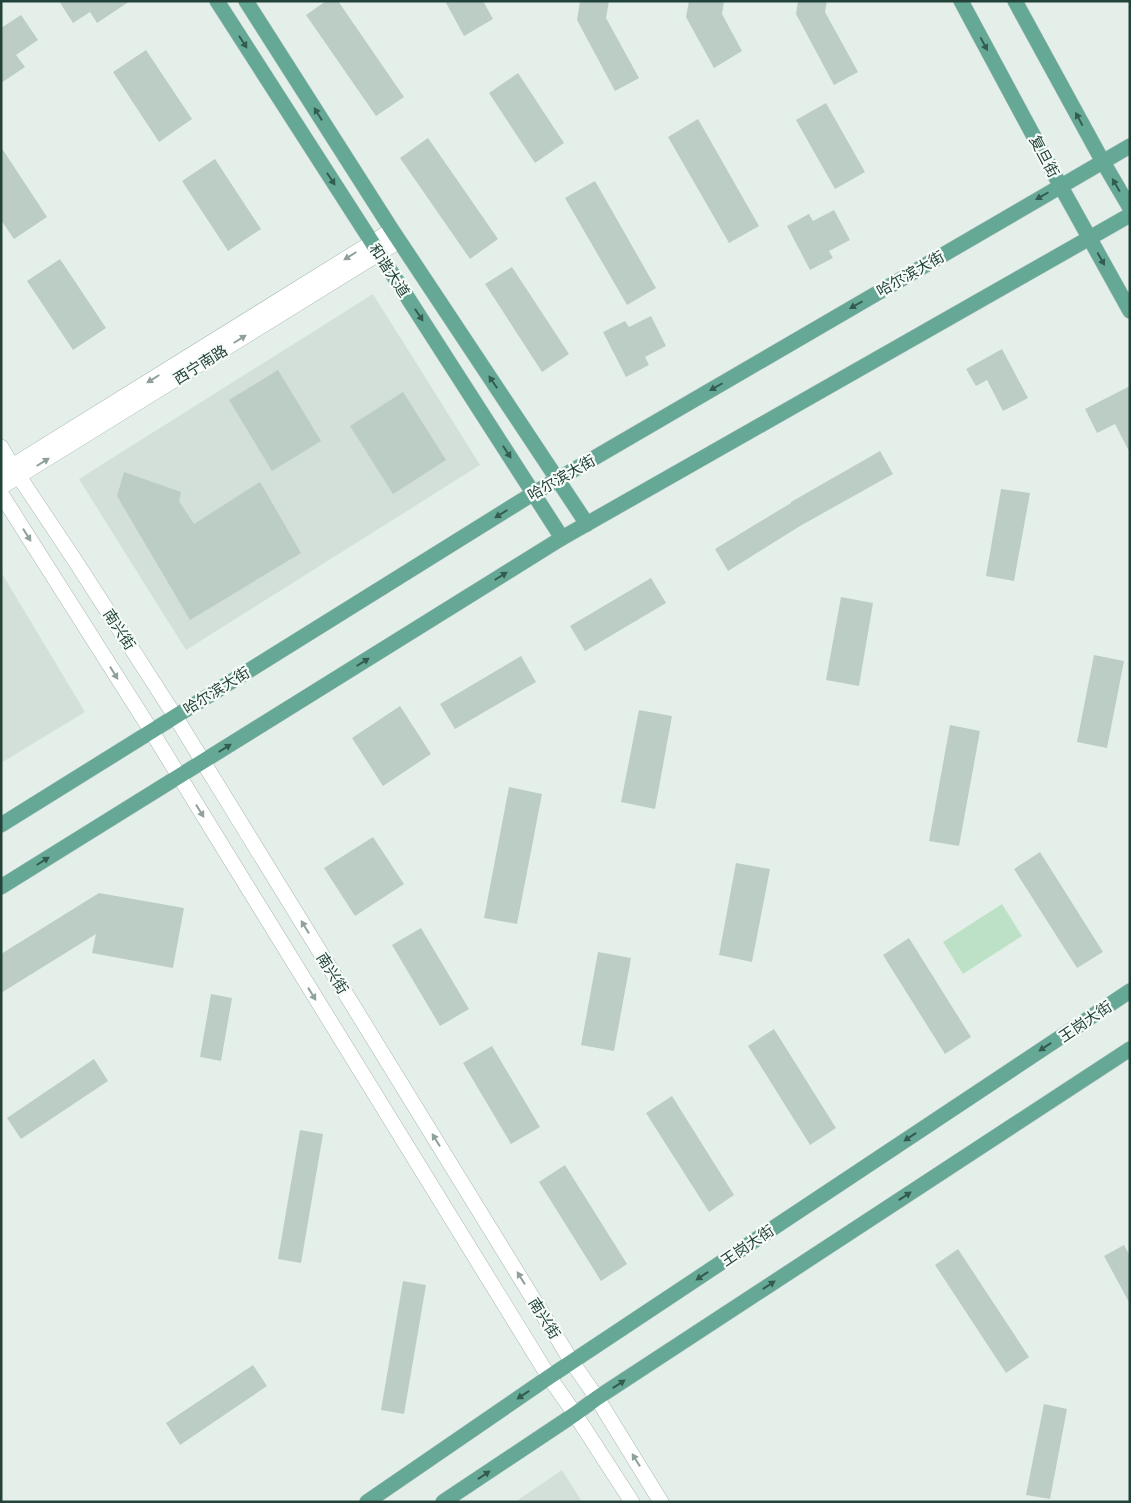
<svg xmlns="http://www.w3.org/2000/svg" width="1131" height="1503" viewBox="0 0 1131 1503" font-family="Commissioner,'Noto Sans SC',sans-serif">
  <rect width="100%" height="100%" fill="#e5efea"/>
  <g fill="#d3dfd9">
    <path d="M373,294l107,171 -294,185 -107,-171z"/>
    <path d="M1,572l84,140 -84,51z"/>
    <path d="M562,1470l20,32h-67z"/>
  </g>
  <path fill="#bce1c6" d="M1002,904l20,32 -59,38 -20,-32z"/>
  <g fill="#bccdc6">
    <path d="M59,1h71l-33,22 -7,-11 -17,11z"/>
    <path d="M326,1h12l66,96 -28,19 -70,-101z"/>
    <path d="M445,1h38l10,18 -29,17z"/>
    <path d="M580,1h29l-3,17 33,60 -24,13 -38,-71z"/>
    <path d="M689,1h35l-2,13 20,37 -28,17 -28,-51z"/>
    <path d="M798,1h29l-2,11 33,60 -24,13 -38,-71z"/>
    <path d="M21,15l17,25 -22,15 9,12 -24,16v-55z"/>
    <path d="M146,50l46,69 -33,23 -46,-70z"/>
    <path d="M518,73l46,70 -29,20 -46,-70z"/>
    <path d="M826,103l39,69 -30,17 -39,-69z"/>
    <path d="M698,119l61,107 -30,17 -61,-106z"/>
    <path d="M428,138l70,101 -28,20 -70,-101z"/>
    <path d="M1,147l46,70 -33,22 -13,-19z"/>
    <path d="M215,159l46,70 -33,22 -46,-70z"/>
    <path d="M595,181l61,107 -29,17 -62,-107z"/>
    <path d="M834,210l16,30 -21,11 4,7 -23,12 -23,-44 22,-12 4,7z"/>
    <path d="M60,259l46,69 -33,22 -46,-69z"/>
    <path d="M512,267l57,87 -27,18 -57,-88z"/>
    <path d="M651,316l15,30 -21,11 4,8 -23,12 -23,-45 22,-11 4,6z"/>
    <path d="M1002,349l26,49 -25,13 -16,-31 -11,6 -10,-17z"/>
    <path d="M278,370l43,71 -49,30 -43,-71z"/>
    <path d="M1130,386v67l-15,-29 -18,9 -12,-24z"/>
    <path d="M403,392l43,68 -53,34 -43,-68z"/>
    <path d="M880,451l13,23 -93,52 -72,45 -13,-22 76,-46v-1z"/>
    <path d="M124,472l57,20 -2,9 15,23 66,-42 41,71 -111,67 -73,-124z"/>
    <path d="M1001,489l29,4 -16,88 -28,-5z"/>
    <path d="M651,578l15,25 -81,48 -15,-25z"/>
    <path d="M841,597l32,6 -14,83 -33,-6z"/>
    <path d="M1094,655l30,6 -17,87 -30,-6z"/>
    <path d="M521,656l15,26 -81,47 -15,-25z"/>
    <path d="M400,706l31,48 -48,32 -31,-48z"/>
    <path d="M639,710l33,6 -17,93 -34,-7z"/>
    <path d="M950,725l30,6 -21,115 -30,-5z"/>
    <path d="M509,787l33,7 -25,130 -33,-6z"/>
    <path d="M373,837l31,47 -49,32 -31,-48z"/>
    <path d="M1040,852l63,100 -26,16 -63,-99z"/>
    <path d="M736,863l34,6 -18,93 -33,-7z"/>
    <path d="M99,893l85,15 -11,60 -81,-15 4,-19 -95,59v-39z"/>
    <path d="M421,928l48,81 -29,17 -48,-81z"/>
    <path d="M909,938l62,99 -26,17 -62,-99z"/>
    <path d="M598,952l33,6 -17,93 -33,-6z"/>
    <path d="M211,994l21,4 -11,63 -21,-4z"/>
    <path d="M774,1029l62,99 -26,17 -62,-99z"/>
    <path d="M492,1046l48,81 -29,17 -48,-81z"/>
    <path d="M94,1059l14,22 -87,58 -14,-21z"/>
    <path d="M672,1096l62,99 -25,17 -63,-99z"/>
    <path d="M300,1130l23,4 -22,129 -23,-4z"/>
    <path d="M565,1165l62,99 -26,17 -62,-99z"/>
    <path d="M1124,1245l6,11v48l-26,-48z"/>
    <path d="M958,1249l71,108 -23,16 -71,-108z"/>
    <path d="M403,1281l23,4 -22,129 -23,-4z"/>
    <path d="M253,1365l14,21 -87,59 -14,-22z"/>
    <path d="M1044,1404l23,5 -17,90 -24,-4z"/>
  </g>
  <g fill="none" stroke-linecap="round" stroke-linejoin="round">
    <defs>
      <g id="minor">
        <path d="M1,447l11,19 64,96 99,154 397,646 25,36 64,104"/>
        <path d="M1,473l391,-243"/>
        <path d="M1,487l398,-246"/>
        <path d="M1,494l151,238 397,645 26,37 57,88"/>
      </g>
      <g id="major">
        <path d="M217,1l345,537"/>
        <path d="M246,1l146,229 195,294"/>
        <path d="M961,1l99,184 70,126"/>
        <path d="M1015,1l88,161 27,46"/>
        <path d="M1,825l533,-332 596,-347"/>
        <path d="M1,887l561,-349 568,-323"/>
        <path d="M367,1502l182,-125 581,-386"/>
        <path d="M443,1502l132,-88 22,-16 533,-349"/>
      </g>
    </defs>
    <use href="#minor" stroke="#a7b8b1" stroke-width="16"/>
    <use href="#major" stroke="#c1cac8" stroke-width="16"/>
    <use href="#minor" stroke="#fff" stroke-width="15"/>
    <use href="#major" stroke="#66a896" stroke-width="15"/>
  </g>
  <defs><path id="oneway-solid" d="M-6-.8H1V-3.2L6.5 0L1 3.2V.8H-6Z" transform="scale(1.25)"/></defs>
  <g fill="#335c50">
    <use href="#oneway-solid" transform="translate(243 42) rotate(57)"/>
    <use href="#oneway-solid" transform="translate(984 44) rotate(62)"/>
    <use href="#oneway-solid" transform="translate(318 114) rotate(-122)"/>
    <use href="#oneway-solid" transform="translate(1079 119) rotate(-118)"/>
    <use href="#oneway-solid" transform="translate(331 179) rotate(57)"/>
    <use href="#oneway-solid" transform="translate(1116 185) rotate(-120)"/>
    <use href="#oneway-solid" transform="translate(1042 196) rotate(150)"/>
    <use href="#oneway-solid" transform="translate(1101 259) rotate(61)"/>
    <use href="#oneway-solid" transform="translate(856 305) rotate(150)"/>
    <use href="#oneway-solid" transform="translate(419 315) rotate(57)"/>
    <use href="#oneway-solid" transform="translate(493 382) rotate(-124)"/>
    <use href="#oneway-solid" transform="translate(716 387) rotate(150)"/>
    <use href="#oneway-solid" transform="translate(507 452) rotate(57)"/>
    <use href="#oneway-solid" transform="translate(501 514) rotate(148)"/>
    <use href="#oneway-solid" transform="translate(501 576) rotate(-32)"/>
    <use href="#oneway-solid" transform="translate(363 662) rotate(-32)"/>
    <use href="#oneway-solid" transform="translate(225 748) rotate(-32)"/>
    <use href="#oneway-solid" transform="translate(43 861) rotate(-32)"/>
    <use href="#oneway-solid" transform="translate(1045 1047) rotate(146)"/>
    <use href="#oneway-solid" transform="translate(910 1137) rotate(146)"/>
    <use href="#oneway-solid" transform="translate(905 1196) rotate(-33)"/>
    <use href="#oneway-solid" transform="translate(702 1276) rotate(146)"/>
    <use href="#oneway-solid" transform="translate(769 1285) rotate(-33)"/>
    <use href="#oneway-solid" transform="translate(619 1384) rotate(-33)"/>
    <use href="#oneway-solid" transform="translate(523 1395) rotate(146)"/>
    <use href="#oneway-solid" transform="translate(484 1475) rotate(-34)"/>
  </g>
  <g fill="#90a19c">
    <use href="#oneway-solid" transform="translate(350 256) rotate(148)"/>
    <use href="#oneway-solid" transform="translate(240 339) rotate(-32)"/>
    <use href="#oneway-solid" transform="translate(153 379) rotate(148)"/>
    <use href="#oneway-solid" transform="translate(43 462) rotate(-32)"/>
    <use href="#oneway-solid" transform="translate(27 535) rotate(58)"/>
    <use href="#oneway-solid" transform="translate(114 673) rotate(58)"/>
    <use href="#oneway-solid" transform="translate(200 811) rotate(58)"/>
    <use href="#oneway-solid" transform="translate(305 927) rotate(-122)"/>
    <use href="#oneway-solid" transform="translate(312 994) rotate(58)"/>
    <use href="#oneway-solid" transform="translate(436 1140) rotate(-122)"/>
    <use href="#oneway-solid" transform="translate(521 1278) rotate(-122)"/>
    <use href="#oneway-solid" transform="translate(636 1460) rotate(-122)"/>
  </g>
  <g text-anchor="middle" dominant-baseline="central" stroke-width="4.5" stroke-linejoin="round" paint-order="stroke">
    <g font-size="15" fill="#224339" stroke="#f6fbf8">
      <text transform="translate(1045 156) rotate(62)">复旦街</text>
      <text transform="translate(390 270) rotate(57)">和谐大道</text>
      <text transform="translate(910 273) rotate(-30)">哈尔滨大街</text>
      <text transform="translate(200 364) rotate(-32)">西宁南路</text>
      <text transform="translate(561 477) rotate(-30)">哈尔滨大街</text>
      <text transform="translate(120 629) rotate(57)">南兴街</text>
      <text transform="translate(216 690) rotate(-32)">哈尔滨大街</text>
      <text transform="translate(333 973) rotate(58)">南兴街</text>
      <text transform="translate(1085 1021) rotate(-34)">王岗大街</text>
      <text transform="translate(747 1245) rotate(-34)">王岗大街</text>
      <text transform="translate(545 1318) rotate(58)">南兴街</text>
    </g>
  </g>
  <rect width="1131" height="1503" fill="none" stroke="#224339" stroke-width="5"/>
</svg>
